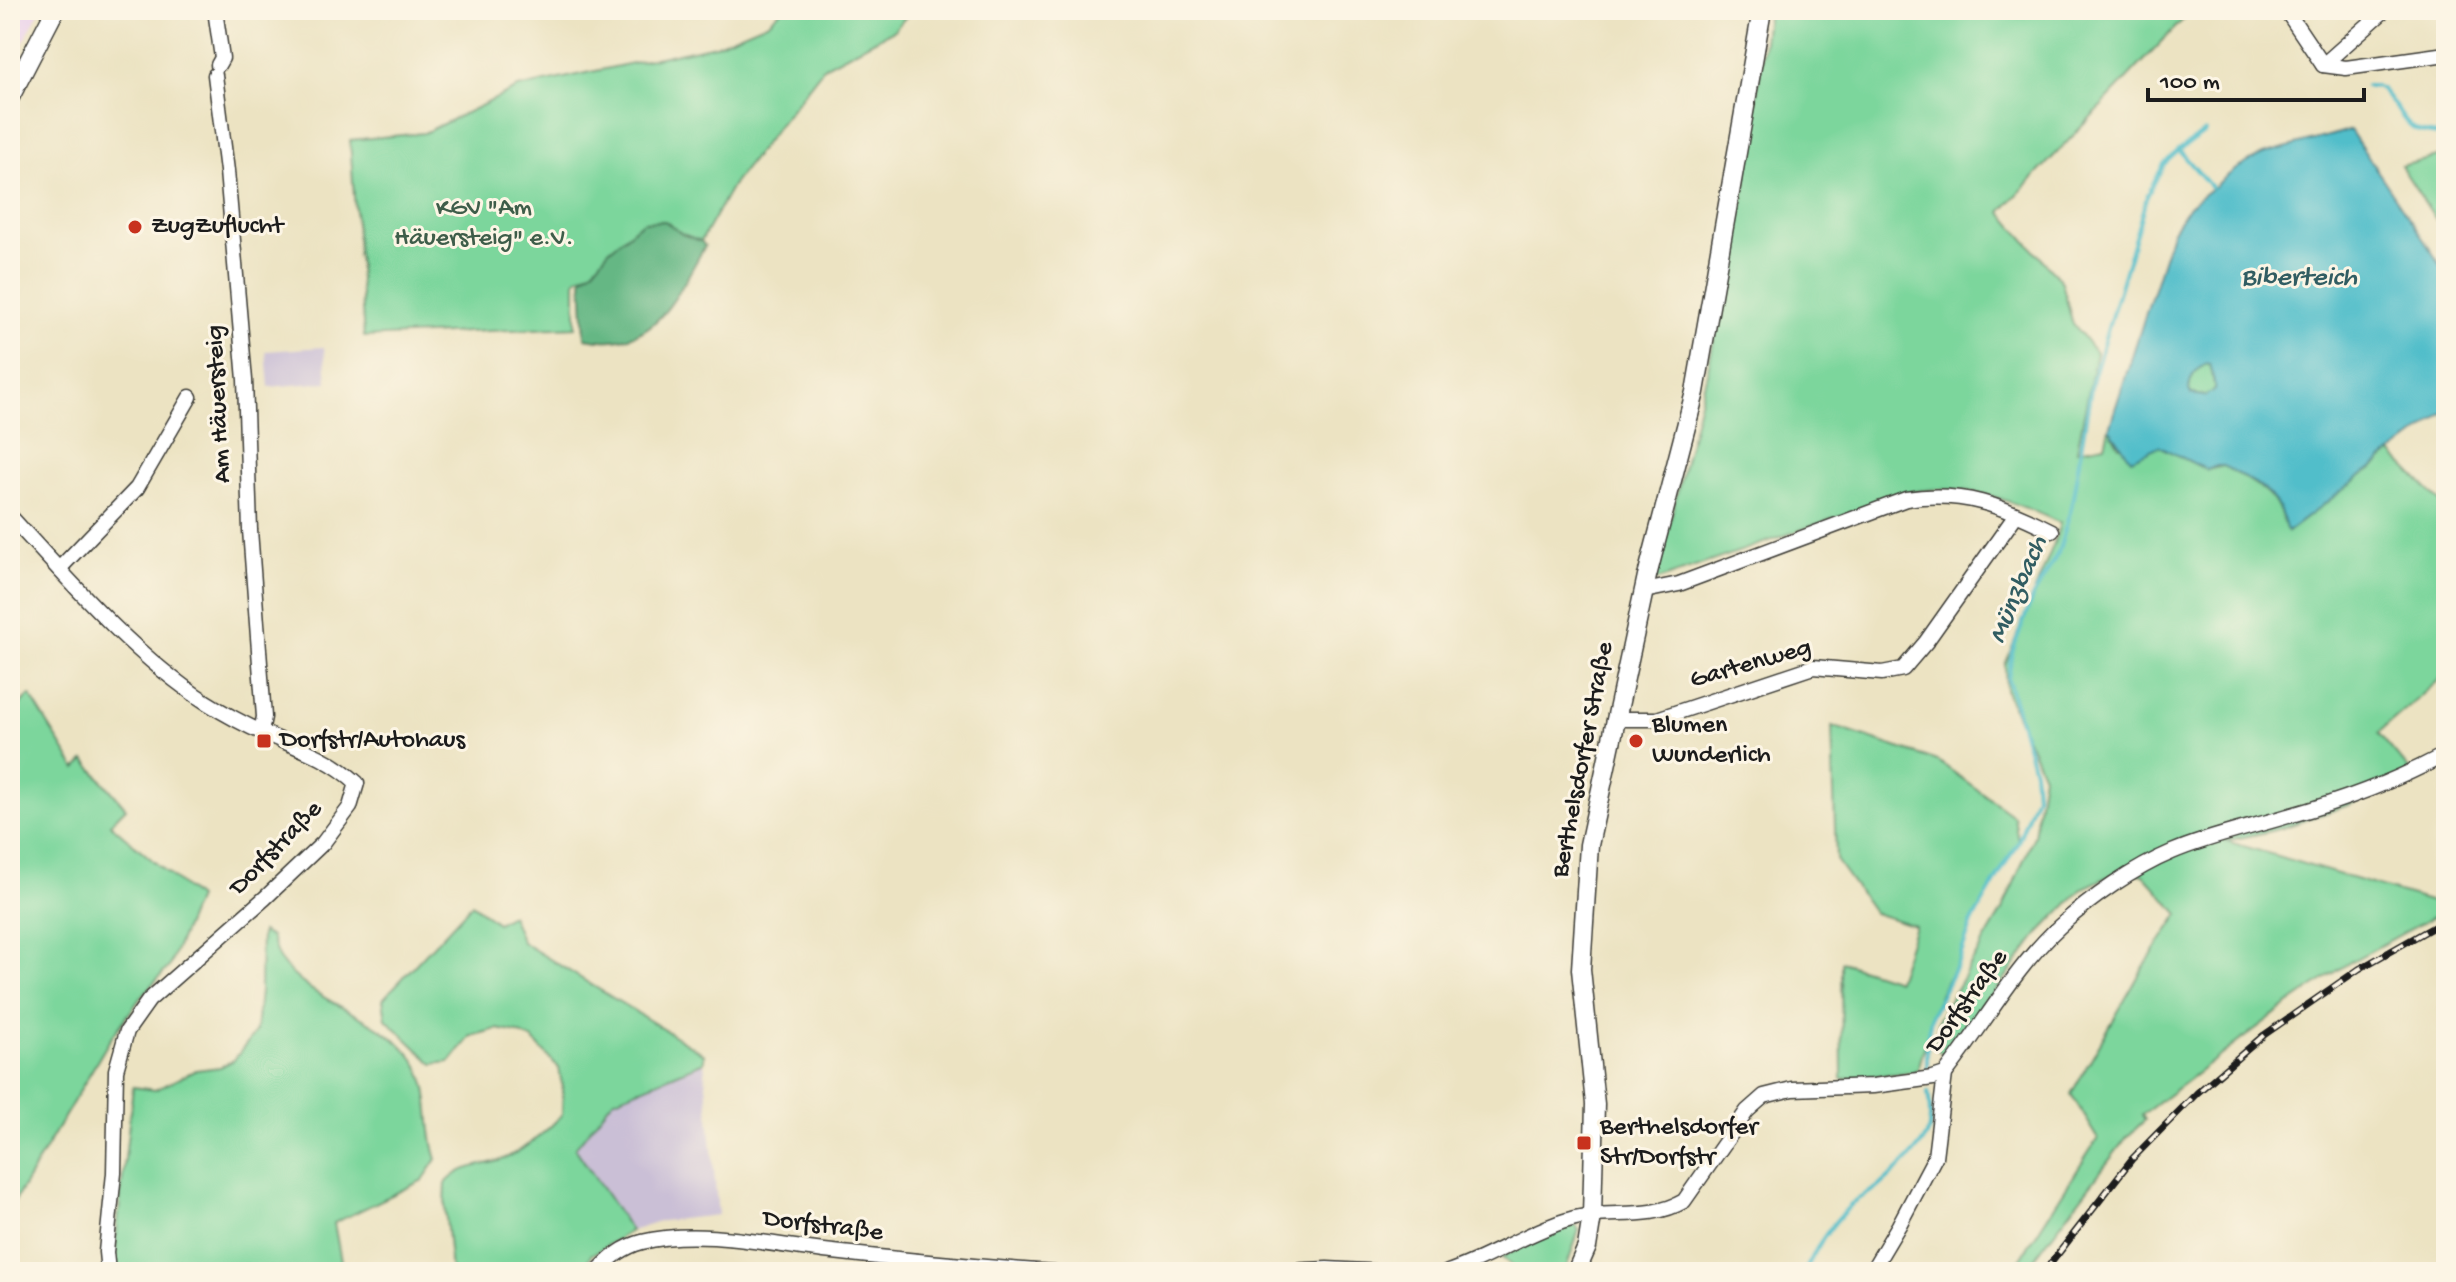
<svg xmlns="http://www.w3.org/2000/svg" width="2456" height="1282" viewBox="0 0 2456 1282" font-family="'Gochi Hand',sans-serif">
  <rect width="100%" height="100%" fill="#fcf5e5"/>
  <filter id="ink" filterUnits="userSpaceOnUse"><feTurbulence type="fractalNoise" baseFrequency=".0125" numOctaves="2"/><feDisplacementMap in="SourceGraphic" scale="16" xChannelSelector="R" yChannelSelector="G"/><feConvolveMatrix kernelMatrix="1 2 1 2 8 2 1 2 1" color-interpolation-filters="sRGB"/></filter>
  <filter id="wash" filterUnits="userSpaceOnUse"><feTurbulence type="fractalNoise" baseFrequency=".006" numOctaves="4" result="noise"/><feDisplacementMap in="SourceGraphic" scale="32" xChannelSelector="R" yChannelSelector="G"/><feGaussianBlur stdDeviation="1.8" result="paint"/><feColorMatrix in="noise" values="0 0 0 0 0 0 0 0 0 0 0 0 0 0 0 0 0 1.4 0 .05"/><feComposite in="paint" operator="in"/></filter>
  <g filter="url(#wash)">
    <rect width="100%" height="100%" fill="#ece3c2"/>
    <path fill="#ead1ec" d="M10,10h30l-30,58z"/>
    <g fill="#cabfd6">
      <path d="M324,347l3,35 -58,5 -3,-36z"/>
      <path d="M704,1062l14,153 -56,6 -31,10 -56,-82 38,-49z"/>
    </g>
    <g fill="#7cd69c" stroke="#4c795c" stroke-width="2">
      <path d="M781,10h131l-18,20 -70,37 -91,117 -32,57 -19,-7 -17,-13 -22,1 -34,28 -16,20 -17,9v48l-212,10 -14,-197 74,-7 94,-45 197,-43 54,-23z"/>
      <path d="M1768,10h424l-191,202 61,70 10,40 24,31 -19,97 28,-5 4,-17 10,18h40l48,24 17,-4c35,21 52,24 63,66l105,-79 54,55v166l-68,59 39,46 -34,14 -104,36 -53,12 220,65v4l-96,52 -67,46 -141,107 3,5 -18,17 -103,135h-12l86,-134 -27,-44 72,-126 36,-54 -35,-39 -22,-5 -39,18 -42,43 -95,125 -11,-8 4,-30 63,-107 32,-75 9,-61 -37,-84 -1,-26 49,-122 6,-20c-51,-24 -97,-42 -154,-30l-251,88 52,-208 36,-172z"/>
      <path d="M2446,155v80l-45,-69z"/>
      <path d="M2206,364l4,1c2,5 5,21 4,26l-10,5 -13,-2 -2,-4c1,-13 5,-19 17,-26z"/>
      <path d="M30,695l46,74 9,-9 41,48 -16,16 87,74 -28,69 -25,26 -35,48 -99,168v-495z"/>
      <path d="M1832,726l106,35 76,55 4,26 -46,80 -13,38 -17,29 -10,25 -5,24 -9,31 -6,3 -70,7 -1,-117 56,18 18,-54 -41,-13 -38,-53z"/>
      <path d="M472,904l25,19 14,-8 11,27 182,112v8l-91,38 -38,48 56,83 -40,24 -10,17h-130l-6,-65 1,-24c20,-22 38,-14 62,-26 21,-11 38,-25 54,-42l1,-23 -4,-24 -27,-29 -14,-6 -21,-4 -26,7 -21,26 -17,2 -47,-45 -3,-20z"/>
      <path d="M261,932l10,5c3,7 4,16 9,23 33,46 98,53 133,98 22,29 12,69 24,101l-14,21 -89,43 9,49h-227v-34l17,-151 22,3 41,-20 24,-3 14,-7 22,-29 4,-39z"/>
      <path d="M1571,1225l5,1 3,4 -14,42h-45l-19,-15z"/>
    </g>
    <path fill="#65b784" stroke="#406a50" stroke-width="2" d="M665,221l17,13 19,7 4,5c-30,51 -49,107 -120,92l-3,-60 11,-8 16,-20 34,-28z"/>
    <path fill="#51beca" stroke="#366d73" stroke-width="2" fill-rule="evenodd" d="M2350,130l96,143v139l-159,120c-11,-44 -27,-45 -63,-66h-7l-10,4 -48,-24 -28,13 -22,-31 63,-196 17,-26 47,-37 27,-15zM2206,364l4,1c2,5 5,21 4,25l-10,6 -13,-2 -2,-4c1,-13 5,-19 17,-26z"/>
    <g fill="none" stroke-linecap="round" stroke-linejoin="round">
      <g stroke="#51beca" stroke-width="4">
        <path d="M2366,86h9l6,3c26,26 19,47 65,46"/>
        <path d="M2179,150l32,37"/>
        <path d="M1927,1070v-32l5,-24 27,-54 13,-38 46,-80 18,-47 -2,-25 -26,-91 4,-27 20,-54 26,-45 13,-44 21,-127 55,-186 17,-32 15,-14 26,-18"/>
        <path d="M1805,1272c11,-25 25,-47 45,-66 9,-9 21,-14 31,-21 12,-10 39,-35 46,-50 5,-13 3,-30 1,-43"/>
      </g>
    </g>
  </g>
  <g filter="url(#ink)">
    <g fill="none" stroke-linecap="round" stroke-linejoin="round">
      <defs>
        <g id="minor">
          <path d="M215,10l7,48 -4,7"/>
          <path d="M2286,10l37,55 23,3 100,-14"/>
          <path d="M2323,65l62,-55"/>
          <path d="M215,75l12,96 18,209 5,150 14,187 -3,15"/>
          <path d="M10,516c57,62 125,141 196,186 19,12 39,23 60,32 33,14 64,24 91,49l-7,24 -27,36 -58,55 -116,102 -22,31 -11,39 -2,103 -8,79 2,20"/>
          <path d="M59,569l78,-81 53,-91"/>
          <path d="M1644,591l35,-7 227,-85c56,-9 97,7 146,32"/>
          <path d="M1615,719h42l156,-52 69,6 21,-4 23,-27 90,-127"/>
          <path d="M597,1272c13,-14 26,-25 45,-30 55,-14 126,2 182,9 77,9 153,16 230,21"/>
          <path d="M1268,1272l59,-3 58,3"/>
          <path d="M1448,1272c42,-14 79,-40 120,-52 38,-12 80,2 116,-19l63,-90 17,-15 28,-7 81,-3 60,-8 12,-4c39,-49 69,-106 115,-148 31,-28 74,-58 112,-74 37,-16 77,-24 116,-36 54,-15 108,-35 158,-62"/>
          <path d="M1871,1272l28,-47 36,-68 10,-83"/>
        </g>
        <g id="tertiary">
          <path d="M10,97l45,-87"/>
          <path d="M1576,1272l11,-25 5,-31 3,-112 -14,-135 8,-124 58,-269 48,-184 67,-382"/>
        </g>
      </defs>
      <use href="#minor" stroke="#3b3a35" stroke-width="17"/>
      <use href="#tertiary" stroke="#3b3a35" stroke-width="21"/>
      <use href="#minor" stroke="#fff" stroke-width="14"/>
      <use href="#tertiary" stroke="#fff" stroke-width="18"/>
      <defs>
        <path id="rail" d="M2044,1272l88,-113 65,-66 67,-58 95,-66 87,-49"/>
      </defs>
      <use href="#rail" stroke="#1c1c1c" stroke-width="7"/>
      <use href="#rail" stroke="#fcf5e5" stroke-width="4" stroke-dasharray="12" stroke-linecap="butt"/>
    </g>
  </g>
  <g fill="#c8321e" stroke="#fcf5e5" stroke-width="3">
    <circle cx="135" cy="227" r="8"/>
    <rect x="256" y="733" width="16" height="16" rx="4"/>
    <circle cx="1636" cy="741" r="8"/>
    <rect x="1576" y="1135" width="16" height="16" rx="4"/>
  </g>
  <g text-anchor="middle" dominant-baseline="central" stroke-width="6" stroke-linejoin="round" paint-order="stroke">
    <g font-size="26" fill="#3e5d49" stroke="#fcf5e5">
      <text x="484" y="209">KGV "Am<tspan x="484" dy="30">Häuersteig" e.V.</tspan></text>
    </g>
    <g font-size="26" fill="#1c1c1c" stroke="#fcf5e5" text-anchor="start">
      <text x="151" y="227">ZugZuflucht</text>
      <text x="1652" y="726">Blumen<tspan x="1652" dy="30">Wunderlich</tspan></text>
      <text x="280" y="741">Dorfstr/Autohaus</text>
      <text x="1600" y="1128">Berthelsdorfer<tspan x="1600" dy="30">Str/Dorfstr</tspan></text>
    </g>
    <g font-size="26" fill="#1c1c1c" stroke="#fcf5e5">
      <text transform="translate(220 404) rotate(-93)">Am Häuersteig</text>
      <text transform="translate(1751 665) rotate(-16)">Gartenweg</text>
      <text transform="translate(1584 760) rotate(-79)">Berthelsdorfer Straße</text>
      <text transform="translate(277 849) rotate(-46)">Dorfstraße</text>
      <text transform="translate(1968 1002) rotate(-54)">Dorfstraße</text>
      <text transform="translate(823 1227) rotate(7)">Dorfstraße</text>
    </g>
    <g font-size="28" font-style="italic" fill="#315d62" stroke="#fcf5e5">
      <text x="2299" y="278">Biberteich</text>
      <text transform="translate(2019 590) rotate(-67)">Münzbach</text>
    </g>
  </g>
  <rect width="2456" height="1282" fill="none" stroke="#fcf5e5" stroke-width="40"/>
  <path d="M2148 88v12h216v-12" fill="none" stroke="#1c1c1c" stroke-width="4"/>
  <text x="2160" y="88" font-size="24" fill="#1c1c1c" stroke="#fcf5e5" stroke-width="6" paint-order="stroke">100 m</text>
</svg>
